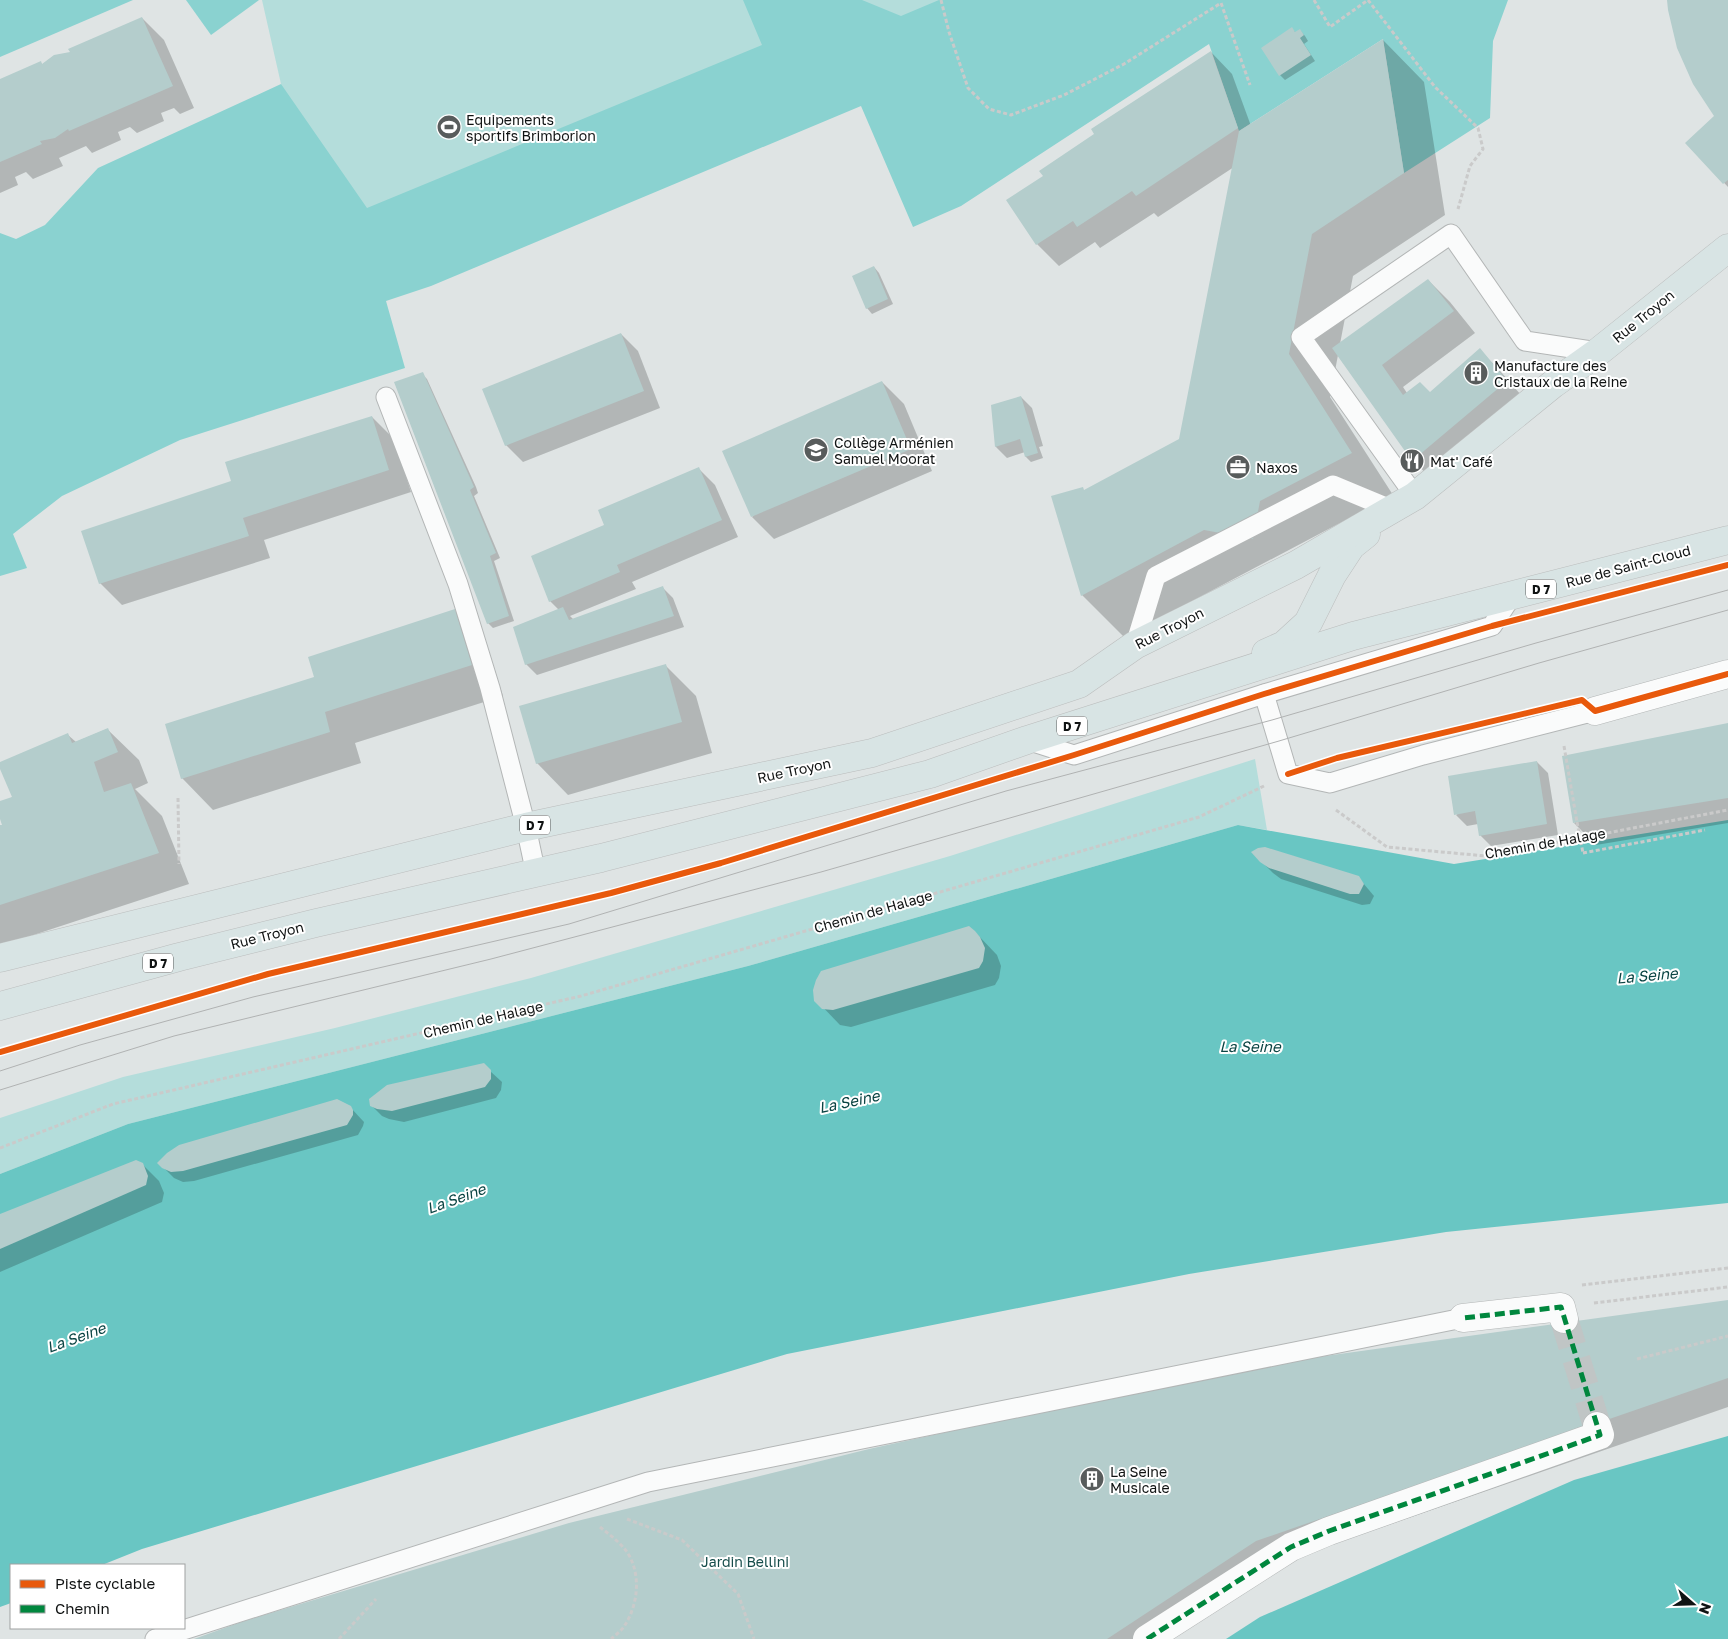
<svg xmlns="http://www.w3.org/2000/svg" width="1728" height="1639" viewBox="0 0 1728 1639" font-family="'Golos Text',sans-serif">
  <rect width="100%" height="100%" fill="#dfe4e4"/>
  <g fill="#b4dddb">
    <path d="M262,0h1108l-469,17 -589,228 -31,-161z"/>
    <path d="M1255,759l12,71 -29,-5 -490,141 -620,158 -128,50v-56l123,-41 212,-49 196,-50 419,-122z"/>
  </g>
  <g fill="#8ad2d0">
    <path d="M0,0h133l-133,57z"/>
    <path d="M186,0h73l-48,35z"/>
    <path d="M743,0h119l39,16 38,-16h569l-15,41 -3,77 -86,55 -21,-134 -144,92 -30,-87 -248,162 -48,21 -52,-121 -430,180 -45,15 19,67 -225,72 -118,56 -49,38 14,34 -27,8v-343l16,6 29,-14 53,-57 183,-84 86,124 395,-163z"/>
  </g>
  <g fill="#69c6c3">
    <path d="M1728,820v383l-282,29 -257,42 -402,80 -645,195 -40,16h-91v38l-11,4v-433l128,-50 620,-158 490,-141 216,39z"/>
    <path d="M1728,1436v203h-502l34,-22 314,-137z"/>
  </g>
  <g fill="#0003">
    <path d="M1668,0h60v187l-41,-44 29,-27z"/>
    <path d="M142,18l22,22 30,68 -14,6 -6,-6 -13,5 3,8 -27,12 -7,-6 -12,5 3,8 -29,13 -6,-7 -27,12 4,8 -30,13 -7,-7 -11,5 3,8 -18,8v-112l41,-18 2,2 28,-11z"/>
    <path d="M1292,29l4,4 4,-3 5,6 3,5 -4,3 11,17 -30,19 -5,-5z"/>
    <path d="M1383,40l41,42 21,133 -92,61 -13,68 88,-64 22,22 25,31 -72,54 4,6 23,1 50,-44 21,22 27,31 -94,79 -21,-22 -75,-105 -8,42 63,98 -269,142 -42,-42 3,-104 95,-51 54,-273 -76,50 -4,-4 -54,35 -5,-6 -36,24 -22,-22 8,-68 50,-42 116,-82 21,22 19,52z"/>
    <path d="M874,267l5,6 14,31 -21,10 -5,-6z"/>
    <path d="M621,334l17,17 22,57 -137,54 -17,-17z"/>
    <path d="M422,374l5,5 49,108 2,6 -4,3 26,62 -6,3 20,60 -21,7 -5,-5z"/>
    <path d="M882,382l22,22 28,67 -158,68 -22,-22z"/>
    <path d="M1021,397l11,11 11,38 -4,1 4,11 -12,4 -5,-5 -1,-5 -18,6 -11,-11 -4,-41z"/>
    <path d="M372,417l22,22 17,53 -147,48 6,18 -148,47 -22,-22 132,-101z"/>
    <path d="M699,469l16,16 23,52 -106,45 4,7 -66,27 4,4 88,-33 11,11 11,29 -147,48 -11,-11 33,-54 -9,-9 56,-75z"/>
    <path d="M455,611l31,31 17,54 -148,47 6,20 -148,47 -31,-32 133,-100z"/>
    <path d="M665,665l31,31 16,57 -144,42 -31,-32z"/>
    <path d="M1728,725v98l-132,22 -22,-22z"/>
    <path d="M107,729l32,31 9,23 -13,6 27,27 27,68 -189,62v-120l4,-1 -4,-10v-12l13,-6 -13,-34 68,-28 8,7z"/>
    <path d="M1537,762l11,11 10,62 -67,11 -11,-11 -2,-11 -11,2 -11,-11z"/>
    <path d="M1261,861l97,16 16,19 -4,8 -8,1 -81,-26 -8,-6z"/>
    <path d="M975,932l22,23 4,11 -2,12 -4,7 -144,42 -11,-2 -24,-25z"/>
    <path d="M490,1071l12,11 -1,8 -5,8 -92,24 -15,-3 -7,-3 -11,-11z"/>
    <path d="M350,1107l14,15 -1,4 -5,9 -164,46 -11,1 -9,-4 -15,-15z"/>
    <path d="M142,1164l17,17 5,12 -2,9 -162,70v-57z"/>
    <path d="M1728,1301v106l-449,156 -118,76h-964z"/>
  </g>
  <g fill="#b4cdcc">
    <path d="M1667,0h61v180l-5,4 -38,-41 29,-27 -21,-32 -16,-36 -9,-38z"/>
    <path d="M142,17l31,69 -104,45 -1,-2 -13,9 -15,3 2,3 -42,18v-83l41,-18 1,3 12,-9 16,-3 -2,-3z"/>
    <path d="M1292,27l3,5 5,-3 4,6 -4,3 11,17 -32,21 -18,-28z"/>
    <path d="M1383,39l21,134 -92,61 -23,120 63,99 -92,48 -7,38 -49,-9 -123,66 -30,-100 32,-9 1,3 95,-51 60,-308z"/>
    <path d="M1211,51l27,77 -102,68 -4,-5 -55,36 -4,-6 -37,24 -30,-45 37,-24 -4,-5 55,-37 -3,-5z"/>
    <path d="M874,266l14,33 -22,10 -14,-33z"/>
    <path d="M1428,279l26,32 -72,54 21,30 17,-13 10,10 50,-44 27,33 -95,80 -80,-113z"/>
    <path d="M621,333l23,58 -139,55 -23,-57z"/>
    <path d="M423,372l48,108 3,7 -4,3 26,63 -6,3 19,60 -22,8 -93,-242z"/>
    <path d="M882,381l29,68 -160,68 -29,-66z"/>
    <path d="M1021,396l17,57 -13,4 -5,-18 -25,8 -4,-42z"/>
    <path d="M372,416l17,54 -146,48 6,18 -150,48 -18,-53 150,-50 -6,-19z"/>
    <path d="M699,467l23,53 -105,45 3,7 -71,30 -18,-46 73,-31 -6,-15z"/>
    <path d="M663,586l11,30 -149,49 -12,-38 50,-20 6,13z"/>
    <path d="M455,609l17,56 -147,47 5,20 -149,47 -16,-55 149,-47 -6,-20z"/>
    <path d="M666,664l16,58 -146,42 -17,-58z"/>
    <path d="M1728,723v75l-155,25 -11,-67z"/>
    <path d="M108,728l10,24 -24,10 10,30 27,-9 28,70 -159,52v-80h2l-2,-6v-18l12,-4 -12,-28v-7l68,-29 4,10z"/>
    <path d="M1537,761l10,63 -68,12 -4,-25 -21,4 -6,-39z"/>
    <path d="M1265,847l94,29 5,8 -5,10h-9l-81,-26 -9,-6 -9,-10 7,-4z"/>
    <path d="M969,926l6,5 5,6 5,11 -2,13 -4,7 -146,42 -11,-1 -8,-8 -1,-11 3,-10 5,-9z"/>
    <path d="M484,1063l7,7v9l-6,8 -93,24 -15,-2 -7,-3 -1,-7 18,-14z"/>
    <path d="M337,1099l14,7 2,4v5l-6,10 -164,46 -12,1 -9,-4 -5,-5 10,-10 12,-8z"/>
    <path d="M136,1160l7,3 5,13 -2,9 -146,64v-35z"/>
    <path d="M1728,1300v78l-472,163 -149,98h-913l47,-17 328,-99 300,-74 224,-49 218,-42z"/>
  </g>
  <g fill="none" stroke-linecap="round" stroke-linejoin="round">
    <path stroke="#c0c5c5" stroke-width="28" stroke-dasharray="28 14" stroke-linecap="butt" d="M1564,1319l33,107"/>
    <defs>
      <g id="service">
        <path d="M386,397l72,187 32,104 36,139 10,47"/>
        <path d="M1415,496l-114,-159 150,-103 74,107 73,11"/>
        <path d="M1135,645l21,-69 177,-91 60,25"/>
        <path d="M1264,694l24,80 42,9 93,-28 172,-44"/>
        <path d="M1027,740l47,15 190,-61 228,-68 19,-29"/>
        <path d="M155,1639l493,-157 815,-164"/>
      </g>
      <g id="pedestrian">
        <path d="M1463,1318l98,-11 3,12"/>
        <path d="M1147,1639l144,-92 38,-16 271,-96 -3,-9"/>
      </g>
      <path id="minor" d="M1595,711l133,-37"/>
      <g id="primary">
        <path d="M1266,653l18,-8 24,-22 24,-48 19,-29 15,-12"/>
        <path d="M0,958l526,-131 346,-74 207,-69 56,-39 161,-80 119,-69 138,-112 45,-32 130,-104"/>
        <path d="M0,1006l179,-49 137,-34 285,-65 329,-84 97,-34 326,-104 375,-96"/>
      </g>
    </defs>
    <use href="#service" stroke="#b3b6b6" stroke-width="21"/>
    <use href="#pedestrian" stroke="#b3b6b6" stroke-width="29"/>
    <use href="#minor" stroke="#b3b6b6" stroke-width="29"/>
    <use href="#primary" stroke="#bbbdbd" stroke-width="29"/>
    <g stroke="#cacaca" stroke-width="3" stroke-dasharray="4 2.5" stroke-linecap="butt">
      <path d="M941,0l8,32 19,56 21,21 22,6 53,-20 60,-31 97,-61 29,82"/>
      <path d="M1314,0l16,27 38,-27 67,87 43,41 5,21 -13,17 -12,43"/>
      <path d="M1564,746l13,76"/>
      <path d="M178,798l1,66"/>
      <path d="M1336,810l51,37 99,9 242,-46"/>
      <path d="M1583,853l122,-23"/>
      <path d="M0,1148l113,-44 468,-108 618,-179 65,-31"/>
      <path d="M1582,1285l146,-17"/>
      <path d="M1594,1303l134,-16"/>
      <path d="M1637,1359l91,-23"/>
      <path d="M627,1519l55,21 56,54 16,45"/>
      <path d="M600,1527c11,9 24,18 30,30 11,22 7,49 -5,68 -3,5 -9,10 -14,14"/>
      <path d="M339,1639l37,-40"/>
    </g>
    <use href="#service" stroke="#fafbfb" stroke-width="19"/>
    <use href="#pedestrian" stroke="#fafbfb" stroke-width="28"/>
    <use href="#minor" stroke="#fafbfb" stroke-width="28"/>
    <use href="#primary" stroke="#d8e4e4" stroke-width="28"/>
    <g stroke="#b0b2b2" stroke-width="1">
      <path d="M0,1071l80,-26 173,-48 316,-73 437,-133 266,-71 264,-77 192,-53"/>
      <path d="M0,1090l174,-54 317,-77 330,-87 458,-131 260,-78 189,-53"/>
    </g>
    <path stroke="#cacaca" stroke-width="3" stroke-dasharray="4 2.5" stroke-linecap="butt" d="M1577,822l6,31"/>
    <path stroke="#00873e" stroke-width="5" stroke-dasharray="10 5" stroke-linecap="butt" d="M1147,1639l144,-92 38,-16 271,-96 -39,-128 -98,11"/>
    <defs>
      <g id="cycleway">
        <path d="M1288,774l49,-16 245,-58 13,11 133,-37"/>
        <path d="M0,1052l268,-78 343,-81 110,-30 353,-108 190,-61 228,-68 236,-61"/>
      </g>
    </defs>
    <use href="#cycleway" stroke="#fff" stroke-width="9"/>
    <use href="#cycleway" stroke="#e8590c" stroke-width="6"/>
  </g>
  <defs>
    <symbol id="stadium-disc" viewBox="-11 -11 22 22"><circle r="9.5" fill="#585c5c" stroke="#fff"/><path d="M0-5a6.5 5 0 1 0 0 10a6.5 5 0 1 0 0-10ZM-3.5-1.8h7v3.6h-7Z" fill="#fff"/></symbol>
    <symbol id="building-disc" viewBox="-11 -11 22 22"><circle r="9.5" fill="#585c5c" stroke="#fff"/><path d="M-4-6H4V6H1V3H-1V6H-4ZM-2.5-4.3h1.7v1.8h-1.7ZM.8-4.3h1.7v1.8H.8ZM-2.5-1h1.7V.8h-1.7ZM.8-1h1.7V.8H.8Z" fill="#fff"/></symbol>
    <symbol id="school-disc" viewBox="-11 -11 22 22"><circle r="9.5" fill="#585c5c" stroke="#fff"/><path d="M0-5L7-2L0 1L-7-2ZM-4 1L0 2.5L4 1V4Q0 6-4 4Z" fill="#fff"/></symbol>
    <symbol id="restaurant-disc" viewBox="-11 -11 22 22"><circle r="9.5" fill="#585c5c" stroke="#fff"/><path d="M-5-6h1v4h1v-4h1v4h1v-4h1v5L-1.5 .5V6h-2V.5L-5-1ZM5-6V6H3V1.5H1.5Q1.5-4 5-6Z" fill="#fff"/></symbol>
    <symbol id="office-disc" viewBox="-11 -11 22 22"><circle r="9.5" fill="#585c5c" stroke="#fff"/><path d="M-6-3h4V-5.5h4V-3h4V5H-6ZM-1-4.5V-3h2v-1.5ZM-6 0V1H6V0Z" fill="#fff"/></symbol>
  </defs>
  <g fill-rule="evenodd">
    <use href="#stadium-disc" x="435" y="113" width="28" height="28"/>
    <use href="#building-disc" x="1462" y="359" width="28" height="28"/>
    <use href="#school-disc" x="802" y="436" width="28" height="28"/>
    <use href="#restaurant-disc" x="1398" y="447" width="28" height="28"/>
    <use href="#office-disc" x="1224" y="453" width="28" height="28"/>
    <use href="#building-disc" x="1078" y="1465" width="28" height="28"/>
  </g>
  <g text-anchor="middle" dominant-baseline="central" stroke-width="4" stroke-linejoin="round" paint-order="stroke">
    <g fill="#fff" stroke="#585a5a" stroke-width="1">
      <rect x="1526" y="579.5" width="30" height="19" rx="4"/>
      <rect x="1057" y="716.5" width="30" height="19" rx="4"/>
      <rect x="520" y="815.5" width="30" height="19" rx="4"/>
      <rect x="143" y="953.5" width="30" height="19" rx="4"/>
    </g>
    <g font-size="12" font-weight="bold" fill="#101313">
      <text x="1541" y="589">D 7</text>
      <text x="1072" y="726">D 7</text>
      <text x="535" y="825">D 7</text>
      <text x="158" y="963">D 7</text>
    </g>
    <g font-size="14" fill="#101313" stroke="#fff" text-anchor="start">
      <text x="466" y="119">Equipements<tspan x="466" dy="16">sportifs Brimborion</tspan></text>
      <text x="1494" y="365">Manufacture des<tspan x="1494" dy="16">Cristaux de la Reine</tspan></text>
      <text x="834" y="442">Collège Arménien<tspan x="834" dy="16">Samuel Moorat</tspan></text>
      <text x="1430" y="461">Mat' Café</text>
      <text x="1256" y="467">Naxos</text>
      <text x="1110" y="1471">La Seine<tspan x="1110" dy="16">Musicale</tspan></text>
    </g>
    <g font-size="14" fill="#101313" stroke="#fff">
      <text transform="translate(1643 316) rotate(-39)">Rue Troyon</text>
      <text transform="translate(1628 566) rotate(-15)">Rue de Saint-Cloud</text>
      <text transform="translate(1169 628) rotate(-27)">Rue Troyon</text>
      <text transform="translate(794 770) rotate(-12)">Rue Troyon</text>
      <text transform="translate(1545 843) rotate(-10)">Chemin de Halage</text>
      <text transform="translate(873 911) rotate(-16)">Chemin de Halage</text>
      <text transform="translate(267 935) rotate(-14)">Rue Troyon</text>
      <text transform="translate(483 1019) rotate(-13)">Chemin de Halage</text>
    </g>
    <g font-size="14" fill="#154c4a" stroke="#fff">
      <text x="745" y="1561">Jardin Bellini</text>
    </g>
    <g font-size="15" font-style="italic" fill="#0a4443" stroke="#fff">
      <text transform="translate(1647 975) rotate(-5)">La Seine</text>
      <text x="1250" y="1046">La Seine</text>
      <text transform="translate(849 1101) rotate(-12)">La Seine</text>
      <text transform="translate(456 1198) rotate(-20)">La Seine</text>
      <text transform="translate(76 1337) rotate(-20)">La Seine</text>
    </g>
  </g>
  <rect x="10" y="1564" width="175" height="65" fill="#ffffff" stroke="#9fa1a1"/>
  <rect x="20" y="1580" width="25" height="8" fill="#e8590c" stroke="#9fa1a1"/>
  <text x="55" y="1589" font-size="15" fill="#101313">Piste cyclable</text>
  <rect x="20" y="1605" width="25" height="8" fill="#00873e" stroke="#9fa1a1"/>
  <text x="55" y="1614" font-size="15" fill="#101313">Chemin</text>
  <g transform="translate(1693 1604) rotate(110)" stroke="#ffffff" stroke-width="4" paint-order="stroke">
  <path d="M0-4L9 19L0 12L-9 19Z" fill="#101313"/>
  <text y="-8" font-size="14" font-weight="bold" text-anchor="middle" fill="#101313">N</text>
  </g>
</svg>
